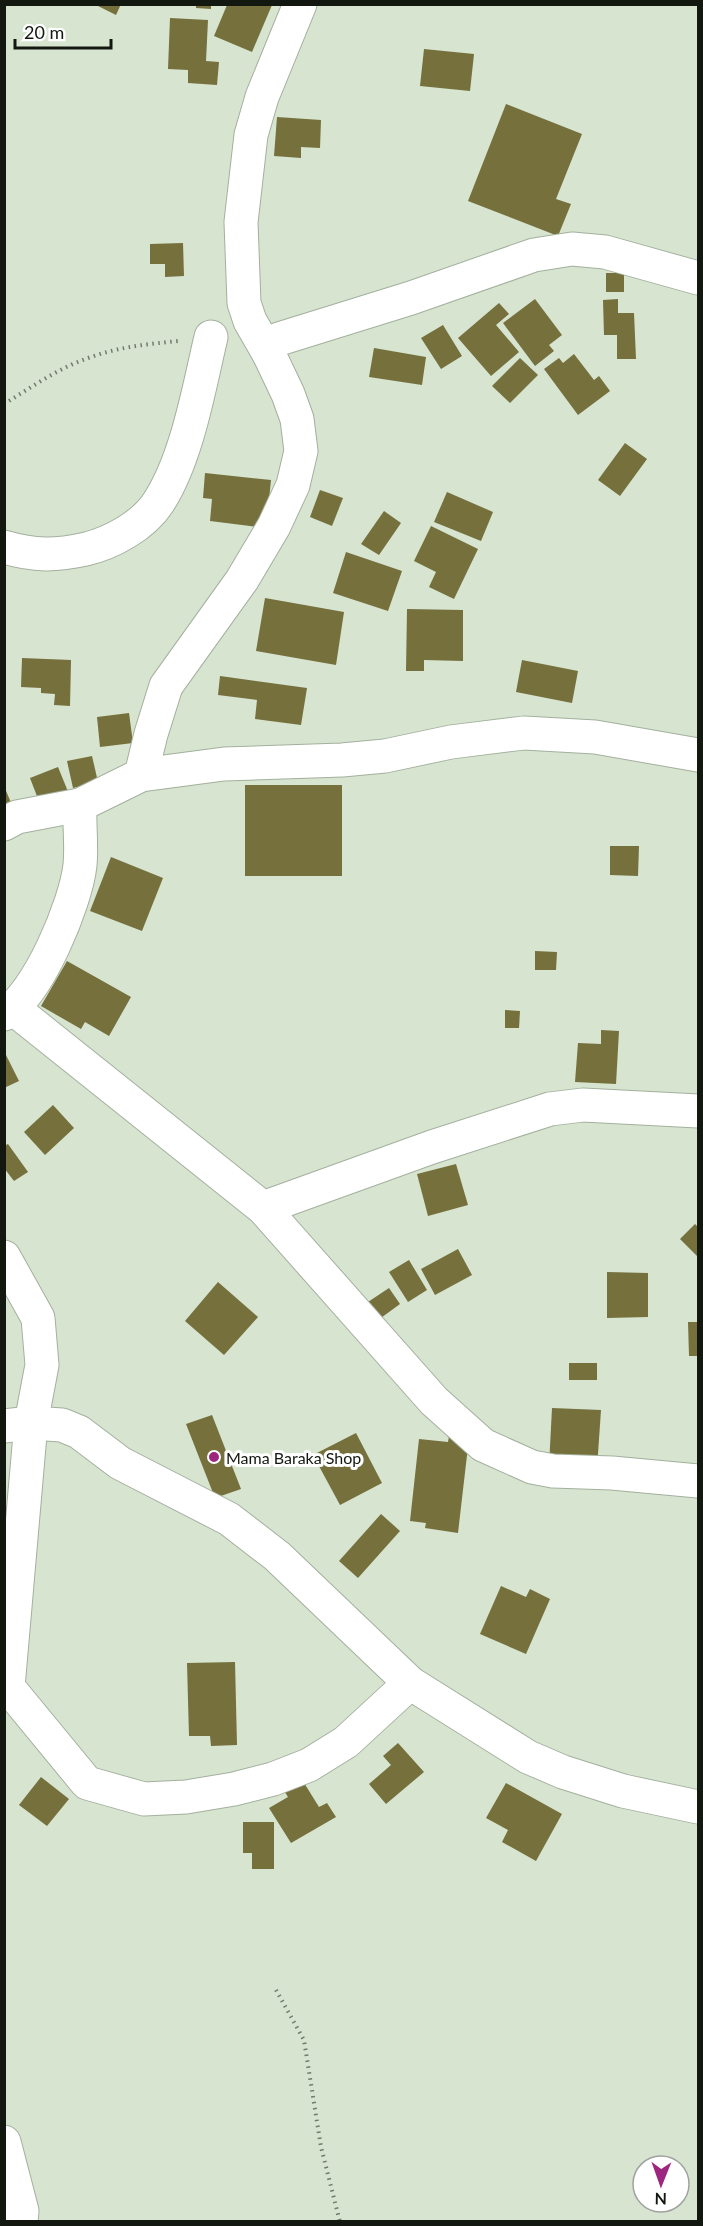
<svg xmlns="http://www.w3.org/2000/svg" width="703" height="2226" viewBox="0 0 703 2226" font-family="Lato,sans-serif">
  <rect width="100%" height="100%" fill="#d6e4d0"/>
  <g fill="#75703c">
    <path d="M94,4h27l-5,11z"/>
    <path d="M196,4h15v5l-15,-1z"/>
    <path d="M227,5h45l-20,47 -38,-16z"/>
    <path d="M170,18l38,2 -2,41 13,1 -2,23 -29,-2v-13l-20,-1z"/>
    <path d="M424,49l50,5 -4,37 -50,-5z"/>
    <path d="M506,104l76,30 -26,65 15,5 -13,32 -90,-35z"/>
    <path d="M277,117l44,3 -1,28 -19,-1v11l-27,-2z"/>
    <path d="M183,243l1,33 -19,1v-13h-15v-20z"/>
    <rect x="606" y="273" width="18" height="19"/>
    <path d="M535,299l27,36 -13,10 5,6 -19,15 -32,-43z"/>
    <path d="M618,299v14h16l2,46h-19v-24h-13l-1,-35z"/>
    <path d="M499,303l10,11 -13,11 23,27 -28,24 -33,-38z"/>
    <path d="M443,325l19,31 -21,13 -20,-31z"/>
    <path d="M374,348l52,9 -4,28 -53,-8z"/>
    <path d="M574,354l20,26 5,-4 11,15 -32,24 -34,-46 15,-11 4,5z"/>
    <path d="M520,358l18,17 -28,28 -18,-17z"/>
    <path d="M625,443l22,16 -27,37 -22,-16z"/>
    <path d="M205,473l66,7 -5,48 -56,-7 2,-22 -9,-1z"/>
    <path d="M320,490l23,8 -11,28 -22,-9z"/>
    <path d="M447,492l46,20 -12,29 -47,-19z"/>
    <path d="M384,511l17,12 -22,32 -18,-11z"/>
    <path d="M431,526l47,23 -24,50 -25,-12 7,-15 -22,-11z"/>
    <path d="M346,552l56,19 -14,40 -55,-18z"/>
    <path d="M265,598l79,14 -8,53 -80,-14z"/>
    <path d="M407,609l56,1v51l-39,-1v11h-18z"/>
    <path d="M22,658l49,2 -1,46 -16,-1 1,-11 -14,-1v-5l-20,-1z"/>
    <path d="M522,660l56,11 -6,32 -56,-11z"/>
    <path d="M220,676l87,12 -6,37 -46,-6 2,-19 -39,-5z"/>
    <path d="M129,713l4,30 -33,4 -3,-30z"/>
    <path d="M92,756l6,26 -25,6 -6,-27z"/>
    <path d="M58,767l11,27 -29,10 -10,-26z"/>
    <rect x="245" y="785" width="97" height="91"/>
    <path d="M4,786l8,19 -8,2z"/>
    <path d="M610,846h29l-1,30 -28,-1z"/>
    <path d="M111,857l52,21 -21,53 -52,-20z"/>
    <path d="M535,951l22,1 -1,18h-21z"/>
    <path d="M67,961l64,36 -22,39 -24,-14 -4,7 -40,-23z"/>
    <path d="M505,1010l15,1 -1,17h-14z"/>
    <path d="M601,1030l18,1 -3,53 -41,-2 3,-39 23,1z"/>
    <path d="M4,1051l15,30 -15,7z"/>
    <path d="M53,1105l21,23 -29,27 -21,-23z"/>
    <path d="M8,1144l20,28 -14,9 -10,-13v-22z"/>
    <path d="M456,1164l12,41 -40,11 -11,-42z"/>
    <path d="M695,1224l3,3v30l-18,-18z"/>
    <path d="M458,1249l14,26 -37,20 -14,-26z"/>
    <path d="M409,1260l18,30 -19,12 -19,-30z"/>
    <path d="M607,1272l41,1v44l-41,1z"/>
    <path d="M218,1282l40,35 -34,38 -39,-34z"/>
    <path d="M389,1288l11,16 -26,19 -12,-17z"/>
    <path d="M688,1322h10v34h-9z"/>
    <rect x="569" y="1363" width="28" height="17"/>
    <path d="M552,1408l49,2 -4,58 -48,-2z"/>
    <path d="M212,1415l29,74 -26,9 -29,-74z"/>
    <path d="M356,1433l26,50 -42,22 -27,-50z"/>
    <path d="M449,1436l20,2 -11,95 -33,-5 1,-5 -16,-2 9,-82 29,3z"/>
    <path d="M381,1514l19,17 -42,47 -19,-17z"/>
    <path d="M501,1586l25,11 4,-8 20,10 -24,55 -46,-20z"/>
    <path d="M235,1662l2,83 -26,1 -1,-10h-21l-2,-73z"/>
    <path d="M398,1743l26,29 -38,32 -17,-20 22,-19 -8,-9z"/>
    <path d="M41,1777l28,22 -22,27 -28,-21z"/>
    <path d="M301,1778l18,29 8,-4 9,14 -45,26 -22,-35 19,-11 -5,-8z"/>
    <path d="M506,1783l56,31 -26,47 -34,-19 6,-12 -22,-12z"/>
    <path d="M243,1822h31v47h-22v-16h-9z"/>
  </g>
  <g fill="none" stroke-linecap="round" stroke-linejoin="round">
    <defs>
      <g id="street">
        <path d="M269,354l-19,-33 -6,-18 -3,-81 10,-87 11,-38 38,-93"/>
        <path d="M4,547c31,9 51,9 82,2 25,-6 57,-23 72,-46 29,-44 41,-115 53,-166"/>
        <path d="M141,775l10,-41 15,-48 76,-106 32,-54 19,-41 8,-34 -4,-32 -9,-25 -19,-40 5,-12 5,-3 132,-41 123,-43 38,-6 33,3 93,26"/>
        <path d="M4,824l13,-7 63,-12 61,-30 83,-11 118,-4 43,-4 66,-14 73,-9 71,4 103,18"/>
        <path d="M14,1009l249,199 171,193 49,44 49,22 21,4 59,2 86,8"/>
        <path d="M4,1014c34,-19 72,-111 76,-149 2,-20 -1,-40 0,-60"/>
        <path d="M263,1208l169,-61 118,-38 33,-4 115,6"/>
        <path d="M4,1257l34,61 4,47 -11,58 -23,264 -4,7"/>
        <path d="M4,1426l27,-3 31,2 17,7 41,31 109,56 48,37 133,127 118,74 35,15 60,19 75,16"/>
        <path d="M8,1687l79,96 57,16 42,-2 48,-8 39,-10 36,-14 37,-23 64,-59"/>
        <path d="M4,2142l18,69 -1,11"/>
      </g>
    </defs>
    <use href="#street" stroke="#a3b09d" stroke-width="35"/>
    <g stroke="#727b6e" stroke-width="4" stroke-dasharray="1.5 4.5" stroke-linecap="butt">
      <path d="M4,404c28,-17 56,-37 87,-47 28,-10 57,-13 87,-16"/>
      <path d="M276,1990l28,50 17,107 19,75"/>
    </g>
    <use href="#street" stroke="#fff" stroke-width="33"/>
  </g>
  <circle fill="#9d267f" stroke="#fff" stroke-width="2" cx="214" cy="1457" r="6"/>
  <g text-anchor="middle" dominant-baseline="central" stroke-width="6" stroke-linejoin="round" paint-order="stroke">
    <g font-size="16" fill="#121710" stroke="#fff" text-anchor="start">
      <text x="226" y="1457">Mama Baraka Shop</text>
    </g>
  </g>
  <rect width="703" height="2226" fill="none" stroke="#121710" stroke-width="12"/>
  <g transform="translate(661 2184) rotate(181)"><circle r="28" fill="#ffffff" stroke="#a0a29f" stroke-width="1.5"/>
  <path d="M0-4.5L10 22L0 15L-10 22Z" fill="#9d267f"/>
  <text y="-9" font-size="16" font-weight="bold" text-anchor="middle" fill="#121710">N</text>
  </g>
  <path d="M15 39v9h96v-9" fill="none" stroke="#121710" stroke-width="3"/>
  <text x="24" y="39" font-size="18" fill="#121710" stroke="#ffffff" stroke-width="4.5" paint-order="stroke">20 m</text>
</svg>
